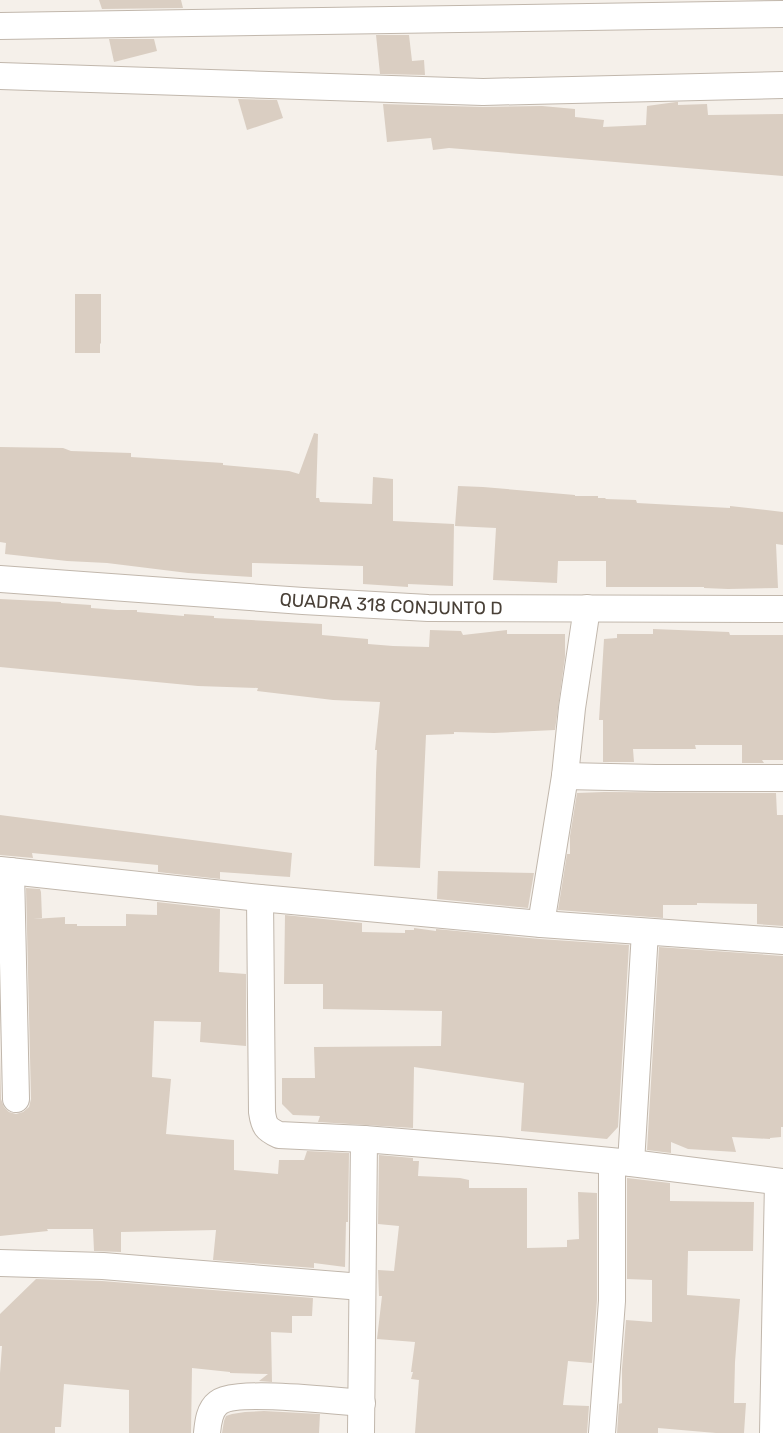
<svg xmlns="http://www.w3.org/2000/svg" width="783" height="1433" viewBox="0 0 783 1433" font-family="Rubik,sans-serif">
  <rect width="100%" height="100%" fill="#f5f0ea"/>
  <g fill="#dacec2">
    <path d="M99,0h82l2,8 -81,1z"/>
    <path d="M376,35h33l3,26 12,-1 1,15 -45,-1z"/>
    <path d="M109,39h45l3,12 -43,11z"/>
    <path d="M238,99l39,1 6,18 -36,12z"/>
    <path d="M676,102h2v3l29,-1 1,11 75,-1v62l-334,-28 -16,2 -2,-12 -44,4 -4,-38 100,3 59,-1 33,3v8l29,3 -1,7 43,-2 1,-19z"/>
    <path d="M75,294h26v50l-1,-1v10h-25z"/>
    <path d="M314,433l4,1 -2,64h3l1,4 52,2 1,-27 20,2v42l61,3 -1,62 -45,-2v3l-45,-3v-18l-111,-3v14l-64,-4 -81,-10 -40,-2 -62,-7 1,-11 -6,-1v-95l63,1 8,3 60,2v4l92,6v2l66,6 10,3z"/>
    <path d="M458,486l25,1 92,8v1h23v2h8l-1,1 31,1 1,3 93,5v-2l53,6v33l-7,-1 2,44 -50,1 -24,-1v-1h-98v-26h-48l-1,22 -64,-3 3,-52 -41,-2z"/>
    <path d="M0,599l61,3v1l30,2v3l26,2h20v2l47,4v-2l30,2v2l108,6v11l46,4v5l25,2 36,1 1,-17 31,1 2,4 44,-5v4h58v23l-10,73 -61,3 -40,-1v2l-28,1 -6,133 -46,-2 2,-93 1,-23h-2l5,-48 -47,-2 -76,-9 1,-3 -60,-2 -198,-19z"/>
    <path d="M653,629l76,3 1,3h53v125h-21l2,3h-22v-18h-47l1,4h-63l1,13h-31v-42h-4l5,-81 13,-1v-4h36z"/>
    <path d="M604,792l172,1 1,22h6v111l-26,-2v-20l-60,-1v2h-34v13l-105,-8 9,-56h3v-18l7,-43z"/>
    <path d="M0,815l292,38 -2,24 -70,-5v7l-62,-7v-7l-126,-12 1,5 -33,-3z"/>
    <path d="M438,871l96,2 -6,35 -91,-9z"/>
    <path d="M26,888l14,1 1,3 1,26 -9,1 32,-2v7h12v2h49v-12l31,1v-13l63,7 -1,63 27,2v72l-46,-4 1,-20 -47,-1 -2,56 19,2 -5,55 68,6v30l44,4 1,-14h25l3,-9 42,2 -1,69h-2l-1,45 -31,-4v5l-101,-8 3,-30 -95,2v20l-27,-1 -1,-22h-46l1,2 -48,5v-182l1,45 3,8 5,5 7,2 7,-2 6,-5 2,-8z"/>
    <path d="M285,915l77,8v9l43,1v-3h9v-2l22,3v-2l104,10 89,6 -11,182 -11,12 -86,-8 3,-48 -110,-16 -1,61 -95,-6 2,-6 -27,-1 -11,-11v-26h33l-1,-31 127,-1 1,-35 -119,-2v-25h-39z"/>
    <path d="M659,947l124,9v171h-2v10l-11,1v1l-38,-2 4,15 -48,-3 -17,-7v11l-24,-3z"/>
    <path d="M379,1155l34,3v3h6l-1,15 42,2 9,2v8h58v60l40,-1v-7l12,-1 -1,-47 19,1v107l-5,63 -24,-2 -5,44 26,1 -2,27h-172l4,-53 -8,-1 2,-7h-2l4,-30 -38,-3 5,-43h-3l-1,-26 16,1 5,-45 -21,-2z"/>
    <path d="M627,1178l43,5v18l84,1 -1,49h-65l-1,44 53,4 -5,63 -1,41h12l-2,30h-28l-58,-5v5h-41l2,-29 3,-1v-34l4,-49 26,2v-42l-25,-1z"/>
    <path d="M36,1279l66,2 211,17 -1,18h-20v17l-21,-1 1,50 -13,-1 9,-7 -38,-1v-1l-38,-4 -1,65h-62v-43l-65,-6 -3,43h-6v6h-55v-60l2,-27h-2v-32z"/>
    <path d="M264,1411l56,3 -1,19h-97l2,-12 2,-5 6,-2 13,-2z"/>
  </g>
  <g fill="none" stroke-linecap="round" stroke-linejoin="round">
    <defs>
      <g id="minor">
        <path d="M0,26l783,-12"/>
        <path d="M0,76l483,16 300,-7"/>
        <path id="s1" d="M0,579l303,22 125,7 355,1"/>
        <path d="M565,776l91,2h127"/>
        <path d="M0,870l260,28 281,26 242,17"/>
        <path d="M11,871l5,228"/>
        <path d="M260,898l2,214c2,14 4,17 17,23l85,4 134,11 133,13 152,19"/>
        <path d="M541,924l24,-148 7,-68 15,-100"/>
        <path d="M631,1163l14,-231"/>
        <path d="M0,1263l103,3 259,21"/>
        <path d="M207,1433c1,-10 2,-23 11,-30 16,-14 119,-2 144,0"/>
        <path d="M361,1433l3,-294"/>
        <path d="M602,1433l10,-132v-139"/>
        <path d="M773,1433l5,-251"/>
      </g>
    </defs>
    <use href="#minor" stroke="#c1b7ac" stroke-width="28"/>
    <use href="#minor" stroke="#fff" stroke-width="26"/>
  </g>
  <g text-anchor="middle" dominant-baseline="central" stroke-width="6" stroke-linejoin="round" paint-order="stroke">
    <g font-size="18" fill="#494037" stroke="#fff">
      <text stroke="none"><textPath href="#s1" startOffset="392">QUADRA 318 CONJUNTO D</textPath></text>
    </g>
  </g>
</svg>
